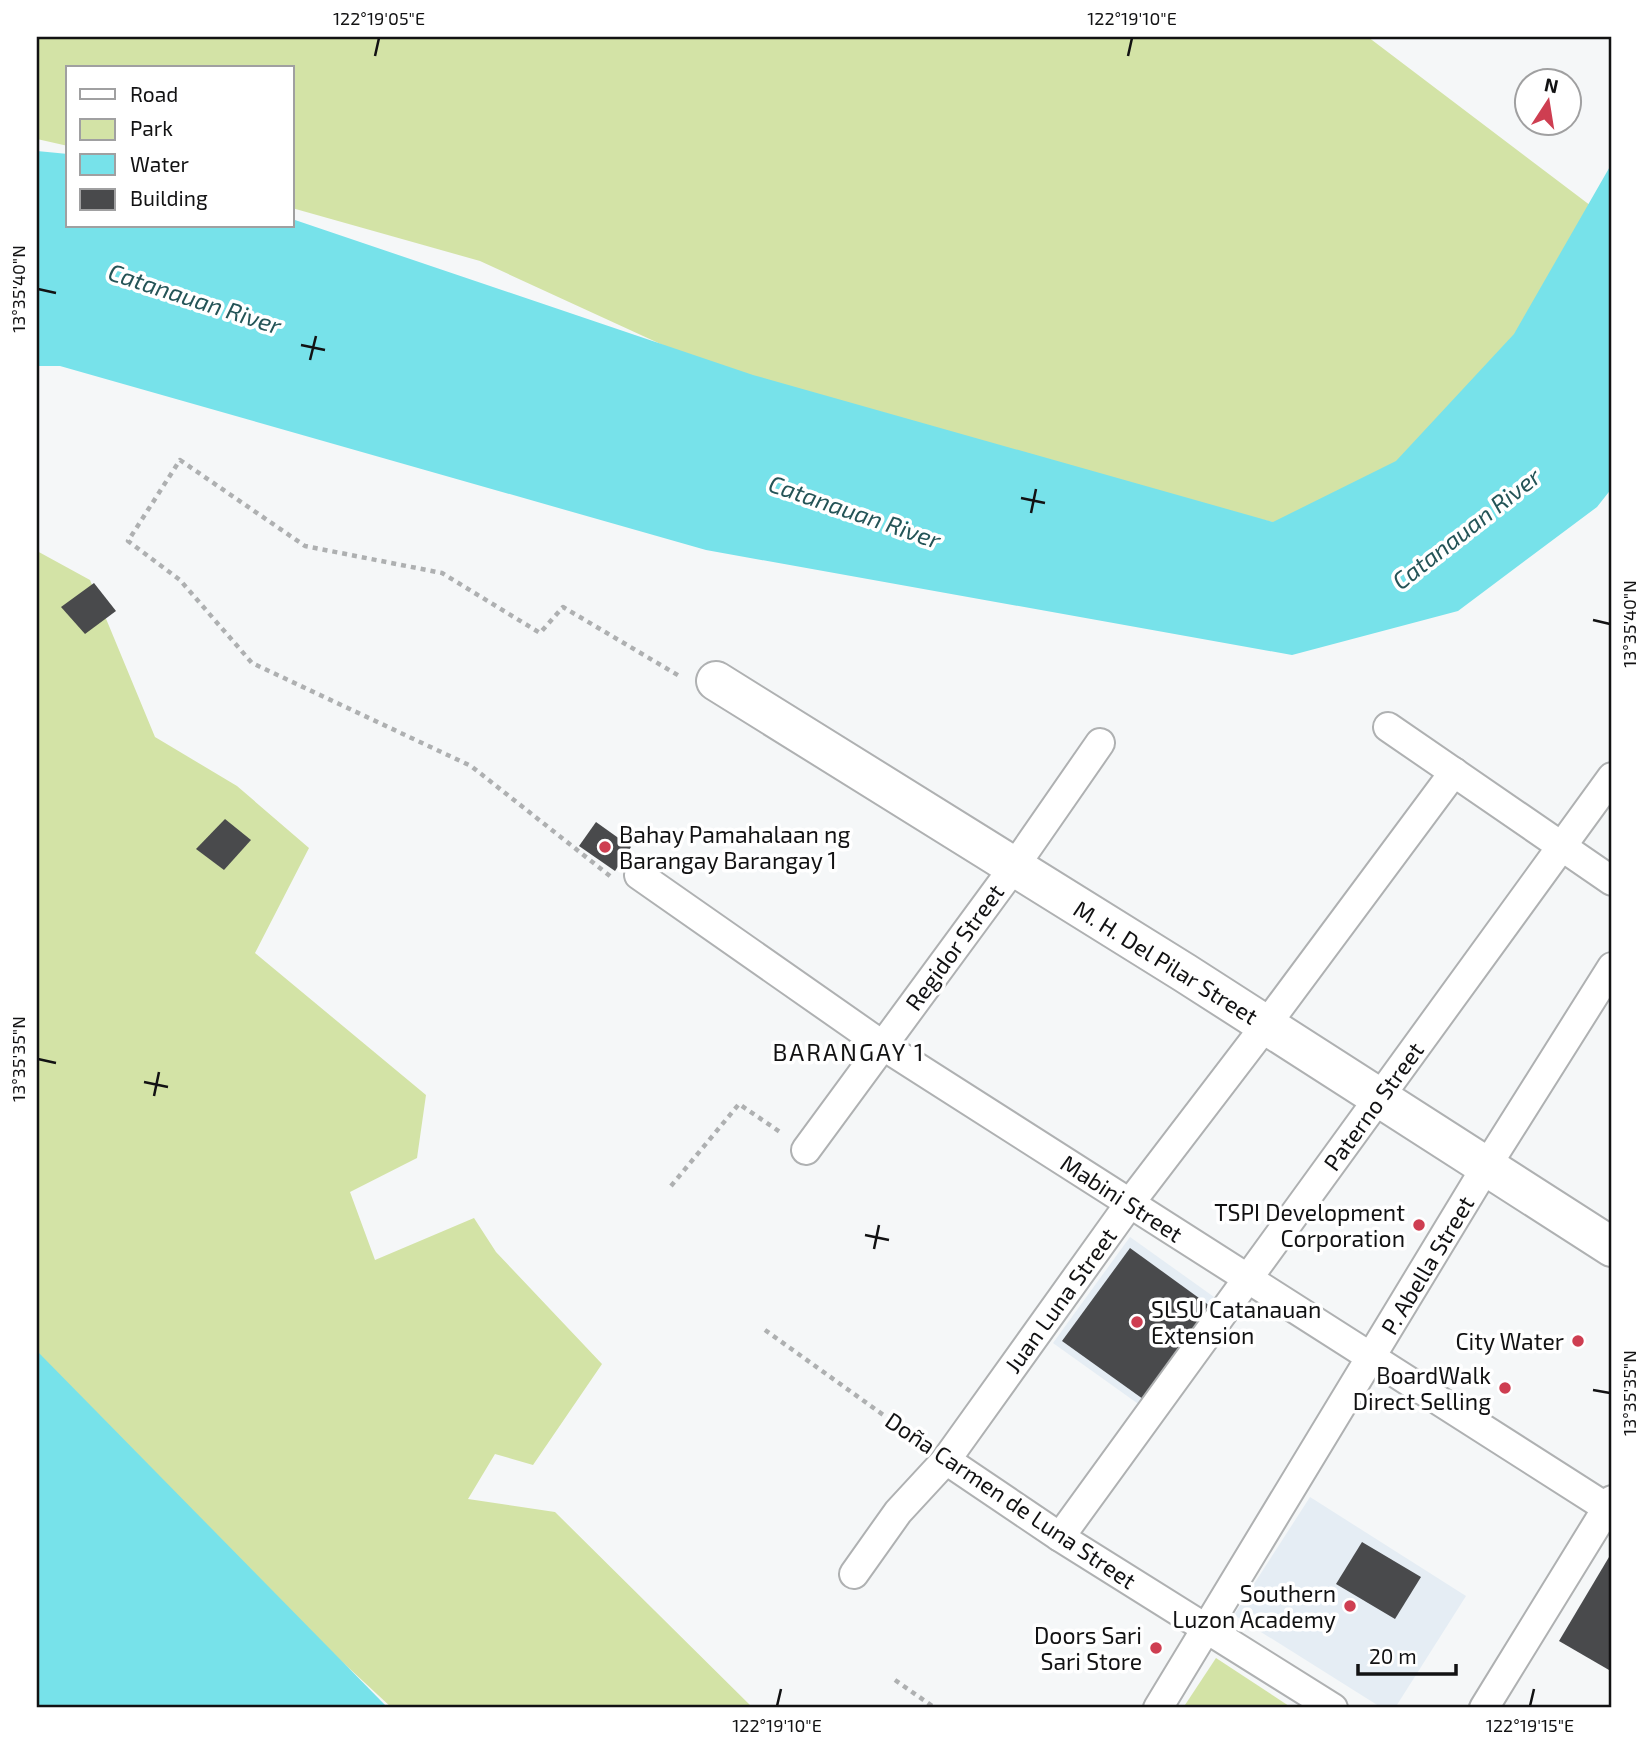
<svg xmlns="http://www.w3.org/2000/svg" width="1649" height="1745" viewBox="0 0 1649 1745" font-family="'Exo 2',sans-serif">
  <rect width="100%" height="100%" fill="#f5f7f8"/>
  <g fill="#e5edf4">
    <path d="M1130,1237l91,65 -77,106 -91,-65z"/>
    <path d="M1310,1497l156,99 -71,112h-13l-148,-93z"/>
  </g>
  <g fill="#d3e3a6">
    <path d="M37,37h1331l235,178 -117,223 -160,97 -522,-125 -324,-149 -188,-53v-140h-224v78l-31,-7z"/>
    <path d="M37,551l53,29 65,157 82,49 72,62 -54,105 171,142 -9,63 -67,34 25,68 99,-42 22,34 106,112 -69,101 -38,-11 -27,45 87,13 198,196h-361l-355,-329z"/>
    <path d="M1216,1658l76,50h-109z"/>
  </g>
  <g fill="#77e2ea">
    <path d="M37,151l31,3v72h224v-7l461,156 520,147 123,-61 118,-127 98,-171v325l-15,19 -139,104 -166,44 -586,-105 -646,-184h-23z"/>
    <path d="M37,1351l351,357h-351z"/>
  </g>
  <g fill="#494a4c">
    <path d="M94,583l22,28 -31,23 -24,-27z"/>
    <path d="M225,819l26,21 -27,30 -28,-21z"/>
    <path d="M596,822l35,25 -16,24 -36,-25z"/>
    <path d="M1130,1248l80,58 -67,93 -81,-58z"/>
    <path d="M1362,1542l59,35 -26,42 -59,-35z"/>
    <path d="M1612,1552v113l-3,5 -50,-29z"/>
  </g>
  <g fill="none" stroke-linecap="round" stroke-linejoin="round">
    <defs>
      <g id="street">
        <path d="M1388,727l224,154"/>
        <path d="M639,875l243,170 730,466"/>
        <path d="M806,1150l208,-283 86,-124"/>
        <path d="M946,1460l114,77 273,171"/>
        <path d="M1060,1537l552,-760"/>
        <path d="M854,1574l44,-62 48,-52 184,-257 136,-178 188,-253"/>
        <path d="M1158,1708l328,-541 126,-200"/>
        <path d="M1484,1708l128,-208"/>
      </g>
      <path id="secondary" d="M716,681l469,292 427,274"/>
    </defs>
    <use href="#street" stroke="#afb1b2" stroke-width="32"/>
    <use href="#secondary" stroke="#afb1b2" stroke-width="42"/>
    <g stroke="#aeb0b1" stroke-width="4.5" stroke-dasharray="5 5" stroke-linecap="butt">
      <path d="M610,876l-139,-110 -219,-103 -72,-83 -52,-39 52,-81 125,86 137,27 98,60 23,-26 118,70"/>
      <path d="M671,1186l68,-82 44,30"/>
      <path d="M765,1330l156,112"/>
      <path d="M895,1680l40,28"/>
    </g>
    <use href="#street" stroke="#fff" stroke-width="28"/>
    <use href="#secondary" stroke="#fff" stroke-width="38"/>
  </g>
  <path fill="none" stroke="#121213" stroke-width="2.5" d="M375,56l4,-18M1128,56l4,-18M38,289l18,4M301,345l24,5M310,360l6,-24M1021,498l24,5M1031,513l5,-24M1593,620l17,4M38,1059l18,4M144,1082l24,5M154,1096l5,-24M865,1235l24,5M874,1249l5,-24M1593,1390l17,3M777,1706l4,-17M1530,1706l4,-17"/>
  <g fill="#ce3e51" stroke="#fff" stroke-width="2.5">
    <circle cx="605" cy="847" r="7"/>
    <circle cx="1419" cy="1225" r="7"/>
    <circle cx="1137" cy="1322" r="7"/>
    <circle cx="1578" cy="1341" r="7"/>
    <circle cx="1505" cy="1388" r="7"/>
    <circle cx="1350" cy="1606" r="7"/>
    <circle cx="1156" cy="1648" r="7"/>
  </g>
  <g text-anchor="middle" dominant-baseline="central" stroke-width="7" stroke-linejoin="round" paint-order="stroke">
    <g font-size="23" fill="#121213" stroke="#fff" text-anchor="end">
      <text x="619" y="834" text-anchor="start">Bahay Pamahalaan ng<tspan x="619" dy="26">Barangay Barangay 1</tspan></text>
      <text x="1405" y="1212">TSPI Development<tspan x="1405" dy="26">Corporation</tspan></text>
      <text x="1151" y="1309" text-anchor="start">SLSU Catanauan<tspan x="1151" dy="26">Extension</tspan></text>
      <text x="1564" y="1341">City Water</text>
      <text x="1491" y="1375">BoardWalk<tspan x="1491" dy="26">Direct Selling</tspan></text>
      <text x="1336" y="1593">Southern<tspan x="1336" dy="26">Luzon Academy</tspan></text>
      <text x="1142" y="1635">Doors Sari<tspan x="1142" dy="26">Sari Store</tspan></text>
    </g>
    <g font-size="23" fill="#121213" stroke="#fff">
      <text transform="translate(954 947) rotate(-54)">Regidor Street</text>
      <text transform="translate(1166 962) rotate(32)">M. H. Del Pilar Street</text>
      <text transform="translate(1373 1106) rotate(-54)">Paterno Street</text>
      <text transform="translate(1122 1198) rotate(33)">Mabini Street</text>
      <text transform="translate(1427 1265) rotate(-59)">P. Abella Street</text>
      <text transform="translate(1060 1300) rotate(-54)">Juan Luna Street</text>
      <text transform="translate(1011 1500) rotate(34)">Doña Carmen de Luna Street</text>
    </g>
    <g font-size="24" font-style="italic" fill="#245457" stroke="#fff">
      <text transform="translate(195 298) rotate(18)">Catanauan River</text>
      <text transform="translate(855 511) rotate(19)">Catanauan River</text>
      <text transform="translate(1466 528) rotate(-38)">Catanauan River</text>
    </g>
    <g font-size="24" letter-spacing="2" fill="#121213" stroke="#fff">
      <text x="849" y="1051">BARANGAY 1</text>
    </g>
  </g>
  <rect width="1649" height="1745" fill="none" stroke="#ffffff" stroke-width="77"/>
  <rect x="66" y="66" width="228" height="161" fill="#ffffff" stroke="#a0a0a1" stroke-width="2"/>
  <rect x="80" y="89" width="35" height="10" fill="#ffffff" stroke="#a0a0a1" stroke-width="2"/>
  <text x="130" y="102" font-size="21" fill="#121213">Road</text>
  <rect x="80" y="119" width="35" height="21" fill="#d3e3a6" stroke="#a0a0a1" stroke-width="2"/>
  <text x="130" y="136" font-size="21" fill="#121213">Park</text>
  <rect x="80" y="154" width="35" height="21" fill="#77e2ea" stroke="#a0a0a1" stroke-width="2"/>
  <text x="130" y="172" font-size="21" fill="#121213">Water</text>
  <rect x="80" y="189" width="35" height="21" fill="#494a4c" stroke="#a0a0a1" stroke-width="2"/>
  <text x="130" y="206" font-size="21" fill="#121213">Building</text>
  <g transform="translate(1548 102) rotate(12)"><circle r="33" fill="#ffffff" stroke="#a0a0a1" stroke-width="2"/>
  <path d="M0-5L12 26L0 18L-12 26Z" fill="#ce3e51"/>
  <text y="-10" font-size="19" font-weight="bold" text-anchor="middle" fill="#121213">N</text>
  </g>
  <path d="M1358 1664v10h98v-10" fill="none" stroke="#121213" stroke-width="3.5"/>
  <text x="1369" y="1664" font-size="21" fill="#121213" stroke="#ffffff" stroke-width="5" paint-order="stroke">20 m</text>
  <rect x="38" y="38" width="1572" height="1668" fill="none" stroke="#121213" stroke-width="2.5"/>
  <g font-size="18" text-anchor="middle" fill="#121213">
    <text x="379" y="25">122°19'05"E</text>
    <text x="1132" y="25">122°19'10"E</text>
    <text transform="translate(19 289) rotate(-90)" y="6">13°35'40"N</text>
    <text transform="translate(1630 624) rotate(-90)" y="6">13°35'40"N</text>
    <text transform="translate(19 1059) rotate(-90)" y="6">13°35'35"N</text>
    <text transform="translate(1630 1393) rotate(-90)" y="6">13°35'35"N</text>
    <text x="777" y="1732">122°19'10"E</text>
    <text x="1530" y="1732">122°19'15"E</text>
  </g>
</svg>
